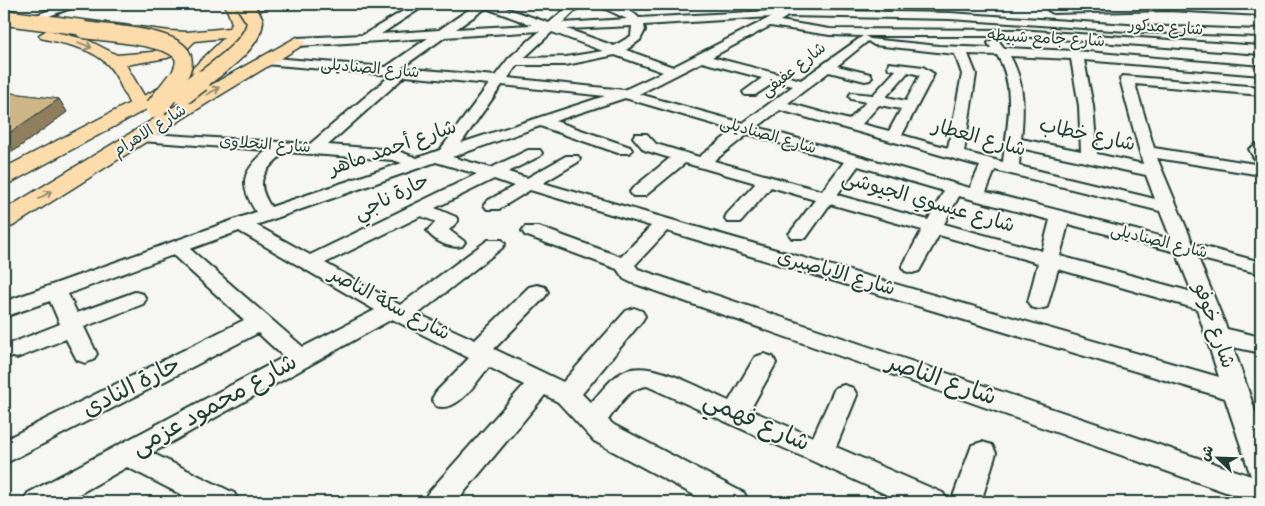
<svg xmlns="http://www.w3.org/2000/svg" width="1265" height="506" viewBox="0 0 1265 506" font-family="'Indie Flower','Playpen Sans Arabic',sans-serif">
  <rect width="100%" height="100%" fill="#f6f6f2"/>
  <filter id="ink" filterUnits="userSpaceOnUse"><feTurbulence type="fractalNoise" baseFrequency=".02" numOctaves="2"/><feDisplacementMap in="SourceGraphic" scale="10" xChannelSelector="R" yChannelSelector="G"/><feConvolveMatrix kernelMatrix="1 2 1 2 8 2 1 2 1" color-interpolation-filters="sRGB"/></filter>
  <g filter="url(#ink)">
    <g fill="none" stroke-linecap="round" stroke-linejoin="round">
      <defs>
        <g id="street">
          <path d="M67,4h15l-44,16h-8l-2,-2z"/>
          <path d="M415,4h12l-46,30 58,-4 38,-26h17l55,19 22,-19h11l-20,19 65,-4 -32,-15c16,-1 32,2 44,14l149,-8 162,3 192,13 119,4v6l-119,-4 -192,-13 -162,-3 -8,5 50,8 188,1 243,16v8l-243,-18h-153l5,3 69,7 52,2 -3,-5 6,-4 4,1 6,8 72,3 185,16v8l-177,-15 9,46 4,48 46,10 -23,-85 2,-3 139,11v8l-126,-11 19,64 107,17v10l-104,-17 36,86 68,18v12l-63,-16 29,71 34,8v16l-28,-6 28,81v74h-7l-624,-220 -6,-3 -7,-10 -92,-34 -3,-4 3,-4h14l82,30 30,-31 -121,-36 -31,19h-12l-3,-4 3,-4 27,-15 -20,-7 -59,29 21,9 2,4 -9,9 16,12 -3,4c-12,3 -28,-5 -35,-15l9,-9 -15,-6 -96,47 75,42 88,-65h14l3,4 -3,4 -84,66 57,26 54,-53 8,-2 8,2 3,5 -3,5 -51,52 69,33 63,-71 8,-3 8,3 3,5 -3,5 -60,73 9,9c10,-11 20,-26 34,-32 27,-12 78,19 104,30l26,-44 9,-3 9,3 3,6 -26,47 63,27 22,-49 9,-3 9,3 4,7 -21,52 107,46 5,9h-45l-256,-116c-18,1 -29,21 -39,34l6,5 130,68 5,9h-42l-113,-61 -36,-39 -13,-7 -89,107h-33l5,-9 96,-108 -35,-18c-14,16 -31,46 -53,39l-4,-7 4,-7 33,-34 -77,-39 -240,134 82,40 5,9h-43l-69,-35 -62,35h-42l5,-9 256,-136 -26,-24 -254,131v-24l240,-120 -71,-65 -105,39 9,19 58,-21 8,2 3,5 -3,5 -59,23 13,27 -4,6 -8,3 -8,-3 -11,-21 -49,19 -8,-2 -4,-6 4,-6 51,-20 -10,-23 -46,16v-15l252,-90c-18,-29 -14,-40 11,-62l-126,-9 -5,-2 -3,-3 3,-3 174,11 81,-69 -126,-11 -4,-1 -2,-3 2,-3 125,10 42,-29 -131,8 -6,-4 6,-4 66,-3zM486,8l46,17 -76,4zM771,17l-98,50 -47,-17 14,-10 5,-10 -1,-5zM632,26l-1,10 -17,10 -47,-17zM770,26l60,9 33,1 -62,44 -89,-23zM540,31l-31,27 -14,18 -94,-8 44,-31zM552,32l51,19 -37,6 -42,1zM868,41l6,4 81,9 7,20 -14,74 -46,-13 32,-61 -11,-7 -34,-4 -1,3 1,3 7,1 -23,25 -22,-2 -2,3 2,3 15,3 -17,18 -61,-17 41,-31 36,9 5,-1 2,-3 -2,-3 -33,-8zM968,54l29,1c20,32 10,72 6,107l-39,-10 12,-78zM615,55l48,17 -39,18 -116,-12 9,-13h49zM1010,56l61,3 8,47 2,45 -60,-12c3,-29 4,-57 -11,-83zM702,62l60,16 -19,14 2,3h10l20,-13 18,4 -50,37 -104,-29zM908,72l12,3 -14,26 -20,-4zM405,76l84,8 -49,66 -23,8 -22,-8 -67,-5zM502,85l103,11 -144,47zM625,98l109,32 -35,27 -43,-13 -9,-10h-12l-2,3 11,13 26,8 -37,30 -3,4 3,4h12l40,-33 71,20 -29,31 -2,4 2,4h14l30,-35 44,13 -26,34 3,4h14l24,-34 92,26 -20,37 3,4 7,2 7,-2 20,-36 99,28 -10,39 3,5 8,2 8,-2 11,-38 139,40 22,68 -676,-194 35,-21 2,-3 -2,-3h-12l-39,22 -19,-6 32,-16 2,-3 -2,-3h-12l-37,18 -39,-11 88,-31 78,27h12l2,-3 -2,-3 -75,-26zM879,105l22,4 -12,22 -27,-7zM780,110l200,56 -10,22 -213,-61zM748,134l96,28 -22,29 -108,-30zM1020,148l126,27 9,24 -136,-33zM285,152l108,8 9,3 -131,44c-18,-27 -7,-36 14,-55zM436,162l41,12 -167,81 -54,-30zM858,166l86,25 -16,29 -91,-25zM995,170l165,41 11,28 -185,-47zM959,196l91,24 -8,31 -98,-27zM1068,224l108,28 16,40 -132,-36zM239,231l136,79 -72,37 -113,-98zM667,231l558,167 26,78 -613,-207 -3,-4z"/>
          <path d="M1168,4l93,5v6l-93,-5 -115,3 -5,-3 5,-3z"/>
          <path d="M1257,144l4,1v17l-6,-2 -6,-11z"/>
          <path d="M982,442l10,3 4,8 -15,49h-30l21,-57z"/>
        </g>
        <path id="primary" d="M225,4h14l1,3 12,-3h17l-10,8 -15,3 4,8 -3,9 -10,14 -53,53h-14l-3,-4 59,-57 -29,3 -10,10 -18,7 -41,7 23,39 -3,4h-14c-7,-11 -11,-24 -18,-35 -15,-25 -47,-28 -73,-35l-2,-3 8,-5 41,10 29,15 35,-3 25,-11 -173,-23v-8l166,21 17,1 42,-4 3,-5z"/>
        <g id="highway">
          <path d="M4,15l80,10 8,5 -8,5 -80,-10z"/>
          <path d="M297,37l8,5 -2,3 -94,57 -196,124 -9,3v-19l191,-116z"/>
          <path d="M182,76l7,2 2,4 -2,4 -177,96 -8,2v-16z"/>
        </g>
      </defs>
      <use href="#street" stroke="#1f3d34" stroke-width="4"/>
      <use href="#primary" stroke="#1f3d34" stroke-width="3"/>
      <use href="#highway" stroke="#1f3d34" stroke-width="3"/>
      <use href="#street" fill="#f6f6f2" fill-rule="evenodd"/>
      <use href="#primary" fill="#fddcac" fill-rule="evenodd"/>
      <use href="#highway" fill="#fddcac" fill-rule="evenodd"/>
      <defs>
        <path id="primary-bridge-far1" d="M199,82c17,-13 55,-38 56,-61l-11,-17"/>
        <path id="primary-bridge" d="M183,94l17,-13"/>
        <path id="highway-bridge-far1" d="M84,30c20,3 92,6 99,27 3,8 -3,18 -7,25"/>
        <path id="highway-bridge" d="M156,108l21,-27"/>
      </defs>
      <use href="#primary-bridge-far1" stroke="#1f3d34" stroke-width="19" stroke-linecap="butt"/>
      <use href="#primary-bridge" stroke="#1f3d34" stroke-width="24" stroke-linecap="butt"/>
      <use href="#highway-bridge-far1" stroke="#1f3d34" stroke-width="19" stroke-linecap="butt"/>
      <use href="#highway-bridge" stroke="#1f3d34" stroke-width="24" stroke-linecap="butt"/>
      <use href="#primary-bridge-far1" stroke="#fddcac" stroke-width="16"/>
      <use href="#primary-bridge" stroke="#fddcac" stroke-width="21"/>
      <use href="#highway-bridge-far1" stroke="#fddcac" stroke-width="16"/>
      <use href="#highway-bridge" stroke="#fddcac" stroke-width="21"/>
    </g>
    <path fill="#b19d73" stroke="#1f3d34" d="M4,92l55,7 8,13 -53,39h-10z"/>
    <path fill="#907f5e" stroke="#1f3d34" d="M59,99l8,13 -53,39 -9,-15z"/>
    <path fill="#ceb686" stroke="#1f3d34" d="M4,92l55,7 -54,37h-1z"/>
    <defs><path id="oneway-shaft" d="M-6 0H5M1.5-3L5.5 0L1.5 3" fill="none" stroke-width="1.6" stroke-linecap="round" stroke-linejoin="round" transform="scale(1.25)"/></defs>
    <g stroke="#8e8c70">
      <use href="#oneway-shaft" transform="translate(85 45) rotate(22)"/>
      <use href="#oneway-shaft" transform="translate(213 91) rotate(-31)"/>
      <use href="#oneway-shaft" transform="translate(45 195) rotate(-32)"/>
    </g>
  </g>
  <g text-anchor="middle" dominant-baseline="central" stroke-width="4" stroke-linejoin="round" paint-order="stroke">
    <g font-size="16" fill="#1f3d34" stroke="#f6f6f2">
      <text transform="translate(1166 28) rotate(4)">شارع مدكور</text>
      <text transform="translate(1046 39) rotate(3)">شارع جامع شبيطه</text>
      <text transform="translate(370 69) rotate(5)">شارع الصناديلى</text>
      <text transform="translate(794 70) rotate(-38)">شارع عفيفى</text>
      <text transform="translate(150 131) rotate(-32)">شارع الاهرام</text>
      <text transform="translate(768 136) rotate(16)">شارع الصناديلى</text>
      <text transform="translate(265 145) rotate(4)">شارع النحلاوى</text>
      <text transform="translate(1159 242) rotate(14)">شارع الصناديلى</text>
    </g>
    <g font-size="20" fill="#1f3d34" stroke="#f6f6f2">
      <text transform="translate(1087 136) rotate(12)">شارع خطاب</text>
      <text transform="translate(979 139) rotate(15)">شارع العطار</text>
      <text transform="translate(393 149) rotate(-19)">شارع أحمد ماهر</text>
      <text transform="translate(392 198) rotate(-26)">حارة ناجي</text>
      <text transform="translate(928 203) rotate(16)">شارع عيسوي الجيوشى</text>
      <text transform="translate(836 274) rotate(16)">شارع الاباصيرى</text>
      <text transform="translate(389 305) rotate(28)">شارع سكة الناصر</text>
      <text transform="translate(1213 326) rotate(71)">شارع خوفو</text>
    </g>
    <g font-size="24" fill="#1f3d34" stroke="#f6f6f2">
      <text transform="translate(941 381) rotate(19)">شارع الناصر</text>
      <text transform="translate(132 388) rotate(-27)">حارة النادى</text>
      <text transform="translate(215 406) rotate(-29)">شارع محمود عزمى</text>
      <text transform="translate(756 423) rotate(24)">شارع فهمي</text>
    </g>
  </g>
  <rect width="1265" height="506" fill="none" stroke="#f6f6f2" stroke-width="20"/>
  <rect x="10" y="10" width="1245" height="486" fill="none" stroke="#1f3d34" stroke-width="2" filter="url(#ink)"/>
  <g transform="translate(1218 458) rotate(293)" stroke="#f6f6f2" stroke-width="4" paint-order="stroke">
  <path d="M0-4L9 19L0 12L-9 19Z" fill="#1f3d34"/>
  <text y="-8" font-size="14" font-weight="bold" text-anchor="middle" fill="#1f3d34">ش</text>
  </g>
</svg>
